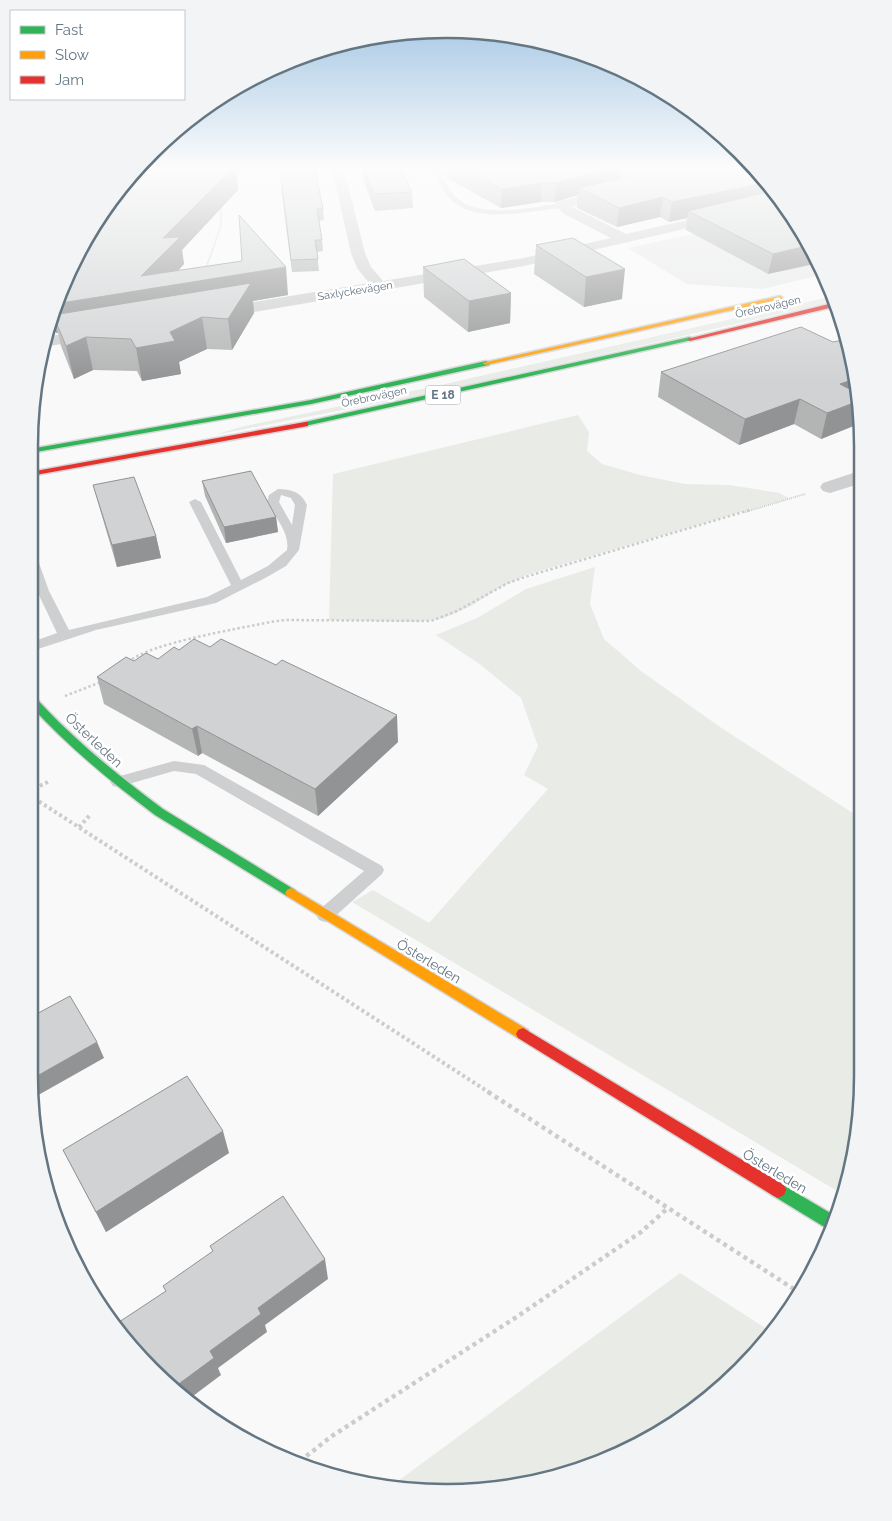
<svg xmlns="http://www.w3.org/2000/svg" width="892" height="1521" viewBox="0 0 892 1521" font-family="Raleway,sans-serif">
  <rect width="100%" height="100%" fill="#f9f9f9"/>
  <path fill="#e8e9e9" d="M771,217l36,20 17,37 -61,15 -76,-5 -59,-36z"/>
  <g fill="#e8ebe6">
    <path d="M834,296l2,5 -391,89 -231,45 27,-8 200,-42z"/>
    <path d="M578,415l11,17 -2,19 15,13 38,11 45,9 44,1 50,8 10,5 -263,77 -27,13 -28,18 -27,12 -28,4 -87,-2 4,-146z"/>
    <path d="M595,567l-5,37 14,35 37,32 79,56 142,92v284l-18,92 -492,-293 21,-12 56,33 119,-134 -24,-14 14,-29 -17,-48 -40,-33 -45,-30 41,-17 49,-29z"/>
    <path d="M680,1273l90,58 -70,75 -120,64 -107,21 -79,-7z"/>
  </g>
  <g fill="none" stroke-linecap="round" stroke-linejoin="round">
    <defs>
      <g id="fast">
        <path d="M690,337l3,2 -1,1 -387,86 -4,-2 4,-2z"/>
        <path d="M486,361l4,2 -1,2 -178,39 -281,49v-4l281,-49z"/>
        <path d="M29,694l4,1c39,43 83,79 130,114l132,81 2,3 -2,3 -4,2 -4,-2 -132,-81c-45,-34 -88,-69 -126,-111z"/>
        <path d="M778,1182l59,35 -6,14 -59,-36 -2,-5 2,-5z"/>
      </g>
      <g id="slow">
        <path d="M780,296l3,2 -1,1 -296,66 -4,-2z"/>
        <path d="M291,888l237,142 2,4 -2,4 -5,2 -5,-2 -231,-142 -2,-3 2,-3z"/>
      </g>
      <g id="jam">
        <path d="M837,302l1,4 -148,35 -3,-2z"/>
        <path d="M305,422h3v4l-278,50v-4z"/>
        <path d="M523,1028l261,157 2,5 -2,5 -6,3 -6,-3 -254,-157 -2,-4 2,-4z"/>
      </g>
    </defs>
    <use href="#fast" stroke="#d5d6d7" stroke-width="3"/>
    <use href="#slow" stroke="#d5d6d7" stroke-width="3"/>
    <use href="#jam" stroke="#d5d6d7" stroke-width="3"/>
    <g stroke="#cbcccd" stroke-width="2" stroke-dasharray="1 1" stroke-linecap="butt">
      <path d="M206,268l15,-42v-22"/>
      <path d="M745,512l60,-18"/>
    </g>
    <g stroke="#cbcccd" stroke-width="2.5" stroke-dasharray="2.5 2.5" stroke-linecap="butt">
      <path d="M128,662c22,-19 110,-33 142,-40l15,-2 146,1 26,-10 51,-28 17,-6 225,-67"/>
      <path d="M65,696l36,-14"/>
    </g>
    <g stroke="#cbcccd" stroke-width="4" stroke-dasharray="3 3" stroke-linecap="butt">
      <path d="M29,791l21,-10"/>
      <path d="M29,795l461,298"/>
      <path d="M79,827l12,-13"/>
    </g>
    <g stroke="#cbcccd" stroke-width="4.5" stroke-dasharray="4 4" stroke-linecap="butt">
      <path d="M488,1092l312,201"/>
      <path d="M300,1461l32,-25 183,-118 126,-86 27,-24"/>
    </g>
    <g fill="#cecfd0" fill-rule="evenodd">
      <path d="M456,169h25l-39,8c5,7 9,17 16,22 25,20 75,8 104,4l4,2c-6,4 -15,4 -23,5 -27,4 -63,10 -87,-6 -10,-6 -15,-19 -21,-28z"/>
      <path d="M278,489c14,0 23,3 29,16l-8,45 -13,16 -19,11 -51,26 -120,27 -67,22v-9l28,-10 -20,-42 -8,-21v-22l6,4 14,39 20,39 138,-33 24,-12 -42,-83 6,-3 6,3 40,78 27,-14 19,-16c3,-17 -12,-33 -20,-48l2,-7zM281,495l10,3 4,7 -3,20 -13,-23z"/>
      <path d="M174,761l30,4 178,101 2,4 -2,4 -51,46 -6,2 -6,-2 -3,-5 3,-5 45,-39 -168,-97 -22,-3 -56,16 -5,-1 -3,-4 3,-4z"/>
    </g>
    <g fill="#cecfd0" fill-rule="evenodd">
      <path d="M332,169h12l21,84 6,14 12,14 141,-23 87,-20 -47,-24 -9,-9 2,-3 63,-16 3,-2 -11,-7c8,-9 22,-8 34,-8l-2,3 -15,5 10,7 -9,8 -58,15 54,27 97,-22 7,4 -7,4 -199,46 -306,52 -6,-2 -2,-3 2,-3 6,-2 151,-25 -12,-15 -6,-15z"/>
      <path d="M96,328l6,1 2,4 -2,4 -58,10 2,-10z"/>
      <path d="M862,470v13l-32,10 -7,-2 -3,-4 3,-4z"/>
    </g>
    <use href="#fast" fill="#30b455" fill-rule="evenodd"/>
    <use href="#slow" fill="#ff9f0a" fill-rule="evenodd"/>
    <use href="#jam" fill="#e5322d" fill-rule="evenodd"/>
  </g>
  <g fill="#b3b5b5">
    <path d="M136,169h100l2,21 -56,60 2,14 -6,7 110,24 -35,6 1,12 -22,37 -25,-1 -28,13 2,12 -39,7 -5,-10 -44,-1 -19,9 -13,-33 -3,-13h-2l-6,-16 1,-5z"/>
    <path d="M362,169h39l11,23 1,16 -38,3 -12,-31z"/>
    <path d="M431,169h194l-4,1 -1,8 13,-3 1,-6h121l52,68 -39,37 -82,-44 1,-12 -18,4 -9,-5 -43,10 -40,-19 1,-13 -23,7h-14l-40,6 -54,-30v-8l-8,3z"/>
    <path d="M281,188l42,21 1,11 -5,1 3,19 1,11 -6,1 2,19 -27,1z"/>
    <path d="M536,245l86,54 -38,8 -50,-33z"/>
    <path d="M423,267l88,26 -1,30 -42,9 -44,-35z"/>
    <path d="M833,342l28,81 -40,16 -27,-15 -55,21 -81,-48 3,-25z"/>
    <path d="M202,481l74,36 2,15 -52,11 -21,-47z"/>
    <path d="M93,485l63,51 5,22 -44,9 -18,-61z"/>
    <path d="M158,659l240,83 -80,74 -116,-63 -4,3 -94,-52 -7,-27 37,-16z"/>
    <path d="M63,1150l166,3 -123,79z"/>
  </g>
  <g fill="#929394">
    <path d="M232,169h4l2,21 -56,60 2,14 -21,22 123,-19 2,28 -35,6 1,12 -22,37 -4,-31 10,-16 -185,12 5,18h-2l-5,-21 4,-8 86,-28 22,-38z"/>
    <path d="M439,169h8v1l-8,3z"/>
    <path d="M609,169h16l-4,1 -1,14 -41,4 -1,7 -23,7 1,-19z"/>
    <path d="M765,182l11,15 -88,14 -1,7 -18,4 3,-20z"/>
    <path d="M542,183l-1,19 -40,6 1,-19z"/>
    <path d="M663,197l-3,20 -43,10 2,-19z"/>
    <path d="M811,245l8,18 -51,11 5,-20z"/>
    <path d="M625,269l-3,30 -38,8 2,-30z"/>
    <path d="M511,293l-1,30 -42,9 1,-31z"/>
    <path d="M202,317l5,32 -28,13 2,12 -39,7 -6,-33z"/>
    <path d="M86,337l7,33 -19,9 -8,-33z"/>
    <path d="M855,379l4,21 -19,-16z"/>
    <path d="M800,399l-6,25 -55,21 6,-26z"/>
    <path d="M859,401l3,17 -1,5 -40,16 6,-26z"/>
    <path d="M276,517l2,15 -52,11 -2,-16z"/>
    <path d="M156,536l5,22 -44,9 -5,-22z"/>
    <path d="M397,715l1,27 -80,74 -3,-27z"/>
    <path d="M197,726l5,27 -4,3 -6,-27z"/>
    <path d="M97,1042l7,16 -71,40 -3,-18z"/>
    <path d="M223,1131l6,22 -123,79 -10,-20z"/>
    <path d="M325,1259l3,20 -63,46 2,7 -49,36 3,7 -32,24 -13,-13 34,-35 48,-43z"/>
  </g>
  <g fill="#d0d2d3" stroke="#929394">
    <path d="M136,169h96l-69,69 17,-1 -39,39 101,-15 -3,-46 47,52 -231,37 44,-90z"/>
    <path d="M280,169h35l8,40h-6l5,31h-7l3,19 -27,1z"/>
    <path d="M364,169h37l11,23 -38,2z"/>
    <path d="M465,169h144l-53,14h-14l-40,6z"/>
    <path d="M639,169h116l10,13 -11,3 -82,17 -9,-5 -44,11 -40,-20 54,-13z"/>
    <path d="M772,191l35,46 4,8 -38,9 -85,-43z"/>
    <path d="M573,238l52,31 -39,8 -50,-32z"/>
    <path d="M464,259l47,34 -42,8 -46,-34z"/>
    <path d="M251,283l-23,36 -26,-2 -32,15 5,9 -39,7 -5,-9 -45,-2 -20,9 -13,-31z"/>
    <path d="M801,327l32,15 14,-3 8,40 -15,5 17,9 2,8 -32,12 -27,-14 -55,20 -84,-47z"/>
    <path d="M251,471l25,46 -52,10 -22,-46z"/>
    <path d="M134,477l22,59 -44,9 -19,-60z"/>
    <path d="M194,639l16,8 11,-8 55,26 6,-5 115,55 -82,74 -118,-63 -5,3 -95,-52 29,-20 8,4 12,-8 12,6 16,-12 5,3z"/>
    <path d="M70,996l27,46 -67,38 -1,-5v-57z"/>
    <path d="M187,1076l36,55 -127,81 -33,-62z"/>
    <path d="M283,1196l42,63 -67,49 3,6 -51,37 4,7 -38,28 -61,-57 -2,-3 53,-35 -3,-5 50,-35 -3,-5z"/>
  </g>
  <linearGradient id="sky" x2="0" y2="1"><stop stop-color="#9dc2e2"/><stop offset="0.44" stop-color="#fcfcfc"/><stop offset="1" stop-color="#fcfcfc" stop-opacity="0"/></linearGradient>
  <rect width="892" height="382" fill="url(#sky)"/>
  <g text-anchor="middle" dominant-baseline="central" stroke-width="5" stroke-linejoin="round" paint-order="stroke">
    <g font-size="11" fill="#657683" stroke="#fff">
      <text transform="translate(355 291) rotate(-9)">Saxlyckevägen</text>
      <text transform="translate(768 307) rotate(-13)">Örebrovägen</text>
      <text transform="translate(374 397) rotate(-12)">Örebrovägen</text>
    </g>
    <rect fill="#fff" stroke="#939fa8" stroke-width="1" x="425.5" y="385.5" width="35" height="19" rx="4"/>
    <g font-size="12" font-weight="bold" fill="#657683">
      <text x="443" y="395">E 18</text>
    </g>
    <g font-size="14" fill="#657683" stroke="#fff">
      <text transform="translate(94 740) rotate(43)">Österleden</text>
      <text transform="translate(429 961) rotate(31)">Österleden</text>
      <text transform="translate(775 1171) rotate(31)">Österleden</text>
    </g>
  </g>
  <path d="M0 0H892V1521H0ZM446 38H446A408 408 0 0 1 854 446V1076A408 408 0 0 1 446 1484H446A408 408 0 0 1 38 1076V446A408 408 0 0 1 446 38Z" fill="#f3f4f5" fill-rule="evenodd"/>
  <path fill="none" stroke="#657683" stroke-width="2.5" d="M446 38H446A408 408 0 0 1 854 446V1076A408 408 0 0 1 446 1484H446A408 408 0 0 1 38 1076V446A408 408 0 0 1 446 38Z"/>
  <rect x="10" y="10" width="175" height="90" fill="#ffffff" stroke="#c1c8cd"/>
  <rect x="20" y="26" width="25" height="8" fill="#30b455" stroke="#c1c8cd"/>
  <text x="55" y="35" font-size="15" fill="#657683">Fast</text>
  <rect x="20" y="51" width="25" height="8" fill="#ff9f0a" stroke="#c1c8cd"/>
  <text x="55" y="60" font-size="15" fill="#657683">Slow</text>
  <rect x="20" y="76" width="25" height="8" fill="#e5322d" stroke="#c1c8cd"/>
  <text x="55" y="85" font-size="15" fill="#657683">Jam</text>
</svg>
